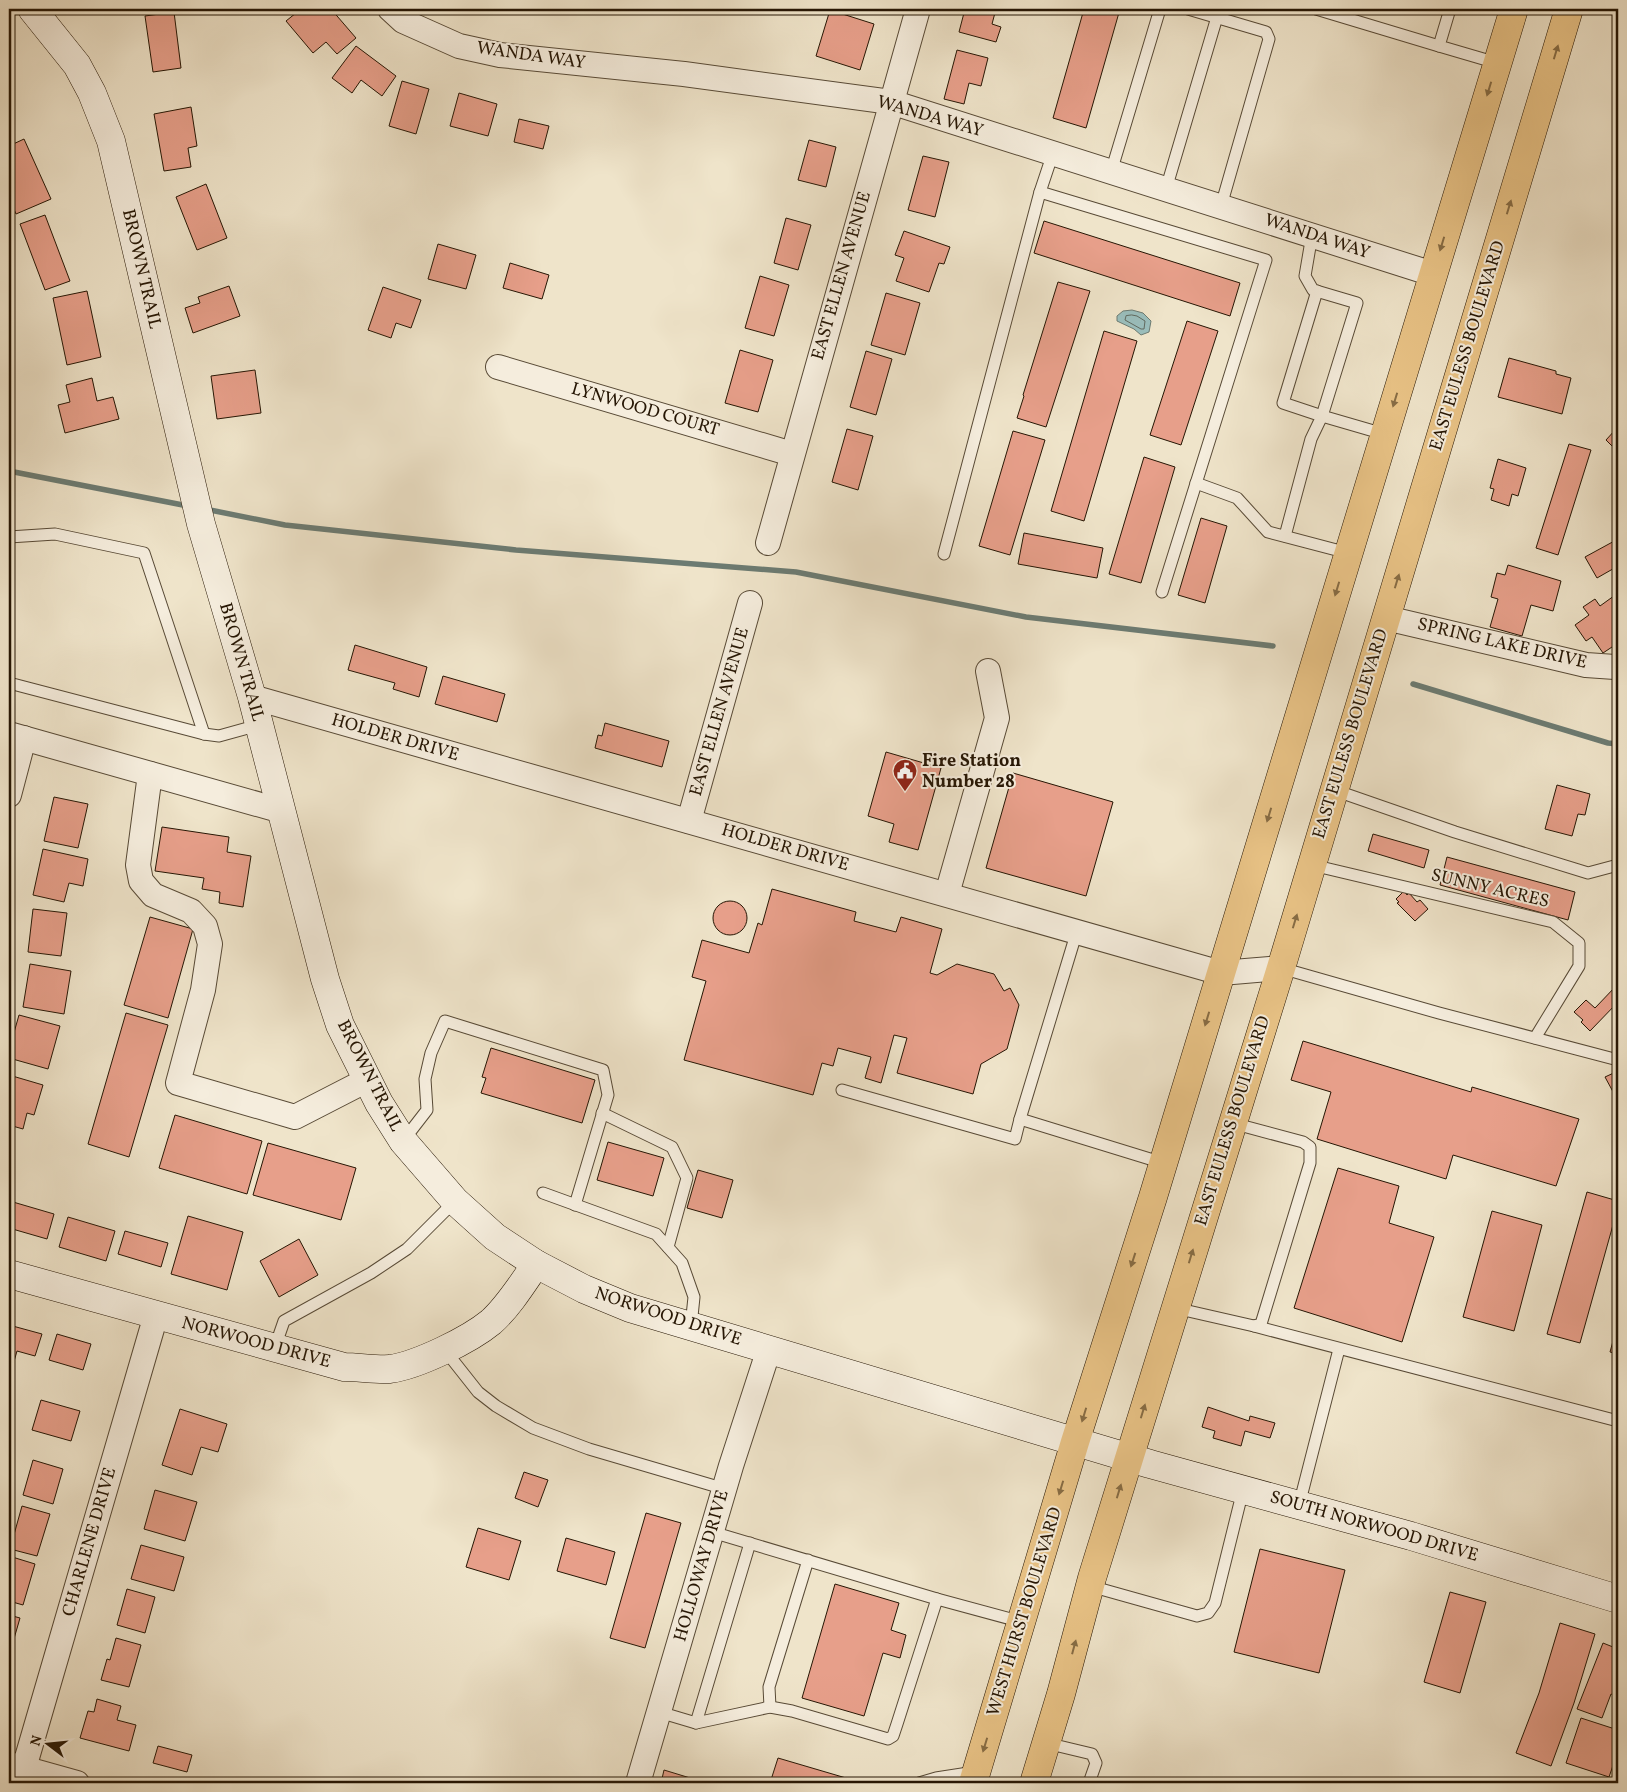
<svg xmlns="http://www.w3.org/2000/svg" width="1627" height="1792" viewBox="0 0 1627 1792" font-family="Vollkorn,serif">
  <rect width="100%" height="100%" fill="#efe4ca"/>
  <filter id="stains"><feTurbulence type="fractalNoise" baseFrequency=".004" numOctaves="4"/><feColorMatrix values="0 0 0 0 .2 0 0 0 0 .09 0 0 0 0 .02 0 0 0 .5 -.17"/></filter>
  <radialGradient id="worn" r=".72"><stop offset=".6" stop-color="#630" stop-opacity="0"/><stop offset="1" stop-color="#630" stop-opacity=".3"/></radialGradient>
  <path fill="#9abebc" stroke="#6c7b72" d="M1132,310l11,3 8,8 -2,11 -8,3 -7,-6 -17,-8v-5l6,-5z"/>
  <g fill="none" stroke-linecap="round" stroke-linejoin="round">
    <path stroke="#606a60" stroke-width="1" d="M1132,315l5,1 8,5 -1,8h-3l-16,-9 1,-4z"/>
    <g stroke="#6c7b72" stroke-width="5.5">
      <path d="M9,471l179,35"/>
      <path d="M205,509l80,16 231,25 280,22 230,45 247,29"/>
      <path d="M1413,684l195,59 10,1"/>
    </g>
  </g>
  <g fill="#e79f8a" stroke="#261604">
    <path d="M301,9h30l25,29 -19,16 -11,-12 -13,11 -27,-32z"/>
    <path d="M965,9h31l-4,15 9,3 -5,15 -37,-10z"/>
    <path d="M1084,9h36l-34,119 -33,-10z"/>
    <path d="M830,10l44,14 -14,46 -44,-14z"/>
    <path d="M174,12l7,56 -28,4 -8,-56z"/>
    <path d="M356,46l40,30 -14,20 -21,-16 -9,13 -20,-15z"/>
    <path d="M957,50l31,8 -7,28 -12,-3 -5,21 -20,-5z"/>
    <path d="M402,81l27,8 -13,45 -27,-8z"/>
    <path d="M459,93l38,11 -9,32 -38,-10z"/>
    <path d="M191,107l6,39 -9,2 3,19 -27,4 -10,-57z"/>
    <path d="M519,119l30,7 -6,23 -29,-7z"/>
    <path d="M24,139l27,60 -35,15 -7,-17v-51z"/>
    <path d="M809,140l27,7 -10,40 -28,-7z"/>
    <path d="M923,156l26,6 -14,55 -27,-7z"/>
    <path d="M206,184l21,54 -30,12 -21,-53z"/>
    <path d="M45,215l25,66 -25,9 -25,-66z"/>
    <path d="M786,218l25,7 -13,45 -24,-7z"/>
    <path d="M1044,221l196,62 -10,33 -196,-63z"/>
    <path d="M904,231l46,16 -6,17 -5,-1 -10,29 -33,-11 8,-23 -9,-3z"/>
    <path d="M438,244l38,11 -10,34 -38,-10z"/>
    <path d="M510,263l39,12 -7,24 -39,-11z"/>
    <path d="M760,276l29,9 -15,51 -29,-8z"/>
    <path d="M1058,282l32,9 -44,136 -29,-9 7,-22 -1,-1z"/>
    <path d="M229,286l11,30 -47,17 -8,-25 15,-5 -2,-6z"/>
    <path d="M383,287l38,13 -10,28 -15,-5 -5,15 -23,-8z"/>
    <path d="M87,291l14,66 -34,8 -14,-67z"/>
    <path d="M886,293l34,10 -15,52 -34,-10z"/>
    <path d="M1187,321l31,10 -37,114 -31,-10z"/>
    <path d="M1104,331l33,10 -53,180 -33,-10z"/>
    <path d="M740,350l33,10 -15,52 -33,-9z"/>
    <path d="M866,351l26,8 -16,56 -26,-8z"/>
    <path d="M1509,358l47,13v3l15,4 -9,36 -64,-17z"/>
    <path d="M255,370l6,43 -44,6 -6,-43z"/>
    <path d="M92,378l5,23 16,-4 6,22 -54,14 -7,-28 12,-3 -4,-17z"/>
    <path d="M847,429l26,7 -15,54 -26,-8z"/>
    <path d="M1616,429l2,3v20l-12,-12z"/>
    <path d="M1013,431l32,9 -35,115 -31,-9z"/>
    <path d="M1569,444l22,6 -33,105 -22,-7z"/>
    <path d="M1144,457l31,10 -34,116 -32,-9z"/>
    <path d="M1498,459l28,9 -8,28 -6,-2 -3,12 -18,-6 3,-11 -4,-1z"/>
    <path d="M1201,518l26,8 -22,77 -27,-8z"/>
    <path d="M1024,533l79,15 -6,30 -79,-14z"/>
    <path d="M1618,539v27l-21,12 -12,-21z"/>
    <path d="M1508,565l53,16 -8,30 -22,-6 -9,31 -32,-9 8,-28 -7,-2 6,-24 8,2z"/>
    <path d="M1618,593v50l-15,10 -11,-16 -6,4 -11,-16 14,-10 -6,-8 12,-8 5,7z"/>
    <path d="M355,645l72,22 -8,30 -26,-8 2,-6 -47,-13z"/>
    <path d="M443,676l62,18 -8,28 -62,-18z"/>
    <path d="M605,723l64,18 -7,26 -67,-19 3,-13 4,1z"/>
    <path d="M886,752l55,16 -23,82 -29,-8 5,-18 -26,-8z"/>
    <path d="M1013,773l100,29 -27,94 -100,-28z"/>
    <path d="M1557,785l33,9 -5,21 -7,-1 -6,22 -27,-7z"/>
    <path d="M54,797l34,7 -10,44 -34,-7z"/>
    <path d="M162,827l67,10 -2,15 24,4 -8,51 -24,-4 1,-11 -18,-3 2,-11 -49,-7z"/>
    <path d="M1373,834l56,16 -5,18 -56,-17z"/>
    <path d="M43,849l45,10 -5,27 -14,-3 -5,19 -31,-7z"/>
    <path d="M1447,857l128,35 -7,28 -128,-35z"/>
    <path d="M772,889l84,23 -2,9 42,11 5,-15 41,12 -12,44 7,2 20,-11 37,10 10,17 6,-3 9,17 -12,44 -26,15 -8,30 -76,-21 10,-35 -13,-3 -13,48 -16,-5 6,-21 -33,-9 -5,18 -11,-3 -9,32 -129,-35 22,-79 -14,-4 10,-37 47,13 9,-30 4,2z"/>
    <path d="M1404,891l3,4 2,-2 8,9 3,-2 8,9 -13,12 -18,-18 2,-1 -3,-3z"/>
    <circle cx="730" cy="918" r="17"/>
    <path d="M33,909l34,4 -6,43 -33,-4z"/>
    <path d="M150,917l43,12 -25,89 -44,-13z"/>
    <path d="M30,964l41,7 -7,43 -41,-7z"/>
    <path d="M1616,986l2,2v14l-28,29 -9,-9 2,-2 -9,-8 12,-12 9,8z"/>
    <path d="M126,1013l42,12 -39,132 -41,-13z"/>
    <path d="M19,1015l41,11 -12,43 -39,-11v-8z"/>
    <path d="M1303,1041l168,51 1,-5 107,32 -23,67 -103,-31 -7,24 -129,-40 14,-47 -40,-12z"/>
    <path d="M491,1048l104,32 -13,43 -101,-30 5,-15 -4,-1z"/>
    <path d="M1618,1071v30l-13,-24z"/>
    <path d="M9,1075l34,10 -9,30 -7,-2 -4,16 -14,-4z"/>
    <path d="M175,1115l87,26 -15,53 -88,-26z"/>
    <path d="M608,1142l56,16 -11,38 -56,-16z"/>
    <path d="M268,1143l88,25 -15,52 -88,-25z"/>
    <path d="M1338,1168l61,18 -10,37 45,14 -32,105 -108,-34z"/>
    <path d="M698,1170l35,10 -11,38 -35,-10z"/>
    <path d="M1587,1192l31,9v6l-38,136 -33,-9z"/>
    <path d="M13,1202l41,12 -7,25 -38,-11v-10z"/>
    <path d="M1492,1211l50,14 -28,106 -51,-14z"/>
    <path d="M188,1216l55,16 -16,58 -56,-16z"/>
    <path d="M68,1217l47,14 -9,30 -47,-14z"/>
    <path d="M125,1231l43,12 -7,24 -43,-13z"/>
    <path d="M299,1239l19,36 -39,22 -19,-36z"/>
    <path d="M1618,1323v31l-8,-2z"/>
    <path d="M9,1325l33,9 -7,22 -18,-5 -4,14 -4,-2z"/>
    <path d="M57,1334l34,10 -8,26 -34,-10z"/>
    <path d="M41,1400l39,11 -9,30 -39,-11z"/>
    <path d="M1208,1407l41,14 1,-5 25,7 -5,15 -25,-7 -4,15 -28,-8 2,-7 -13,-4z"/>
    <path d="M180,1409l47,15 -9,28 -17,-5 -9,28 -30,-10z"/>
    <path d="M33,1460l30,9 -10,35 -30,-9z"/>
    <path d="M524,1472l24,8 -10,27 -23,-9z"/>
    <path d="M155,1490l42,12 -12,39 -41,-12z"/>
    <path d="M22,1506l28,8 -13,42 -27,-7z"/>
    <path d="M646,1513l35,10 -36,125 -35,-10z"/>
    <path d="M478,1528l43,13 -12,39 -43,-13z"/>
    <path d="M566,1538l49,14 -9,33 -49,-14z"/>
    <path d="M141,1545l43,12 -10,34 -43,-12z"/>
    <path d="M1260,1549l85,21 -26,103 -85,-21z"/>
    <path d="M9,1556l26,8 -12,41 -14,-4z"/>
    <path d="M835,1584l64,19 -8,27 15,5 -6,23 -17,-5 -19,63 -62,-18z"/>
    <path d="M127,1589l28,8 -10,36 -28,-8z"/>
    <path d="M1450,1592l36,10 -26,91 -36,-11z"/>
    <path d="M9,1615l11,3 -11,38z"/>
    <path d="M1560,1623l35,11 -21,69 -23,63 -35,-13 23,-60z"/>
    <path d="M116,1638l25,7 -12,42 -28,-7 6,-21 3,1z"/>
    <path d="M1603,1643l15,6v48l-7,-3 -9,24 -25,-9z"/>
    <path d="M97,1699l24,7 -4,14 19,5 -7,26 -49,-13 8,-27 6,1z"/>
    <path d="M1581,1718l37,12v21l-9,26 -43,-14z"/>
    <path d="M158,1746l34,9 -5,17 -34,-9z"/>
    <path d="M778,1758l85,25h-93z"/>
    <path d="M664,1770l36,11 -1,2h-38z"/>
  </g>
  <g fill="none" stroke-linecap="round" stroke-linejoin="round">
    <defs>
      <g id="lane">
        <path d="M1188,9l78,23 3,7 -48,167"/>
        <path d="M1316,9l123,37"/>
        <path d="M1450,9l-11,37 58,17"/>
        <path d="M1111,172l49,-163"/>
        <path d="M1166,189l51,-172"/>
        <path d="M1040,192l226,68 -104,332"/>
        <path d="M1312,235l-7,41 8,14 44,13 -35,113 62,18"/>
        <path d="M1196,483l41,15 31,34 80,21"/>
        <path d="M1285,536l26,-97 11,-23 -39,-13 34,-112"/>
        <path d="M9,537l46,-3 89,19 60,181"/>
        <path d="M944,554l96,-362 13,-39"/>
        <path d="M9,683l195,51 15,2 40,-11"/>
        <path d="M1334,790l121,42 133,41 30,-8"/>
        <path d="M1312,865l241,57 26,21v23l-44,72"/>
        <path d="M1077,931l-57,188 143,44"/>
        <path d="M1281,968l158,45 179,47"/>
        <path d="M842,1090l173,49 5,-20"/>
        <path d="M602,1113l70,34 15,31 -19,69"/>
        <path d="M403,1141l24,-31 -2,-31 6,-26 14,-32 158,49 5,25 -33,110"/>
        <path d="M543,1193l113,41 26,29 12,34 -3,29"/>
        <path d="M1175,1308l79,18 7,-2 49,-161v-16l-7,-5 -71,-19"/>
        <path d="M1254,1326l364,95"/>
        <path d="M275,1347l9,-26 87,-48 36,-24 48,-48"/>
        <path d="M444,1349l34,43 18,14 37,22 56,21 136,40"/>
        <path d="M1299,1505l40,-156"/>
        <path d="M712,1532l225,67"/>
        <path d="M1090,1586l107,30 11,-3 7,-10 28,-113"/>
        <path d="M770,1707l-1,-20 39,-127"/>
        <path d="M659,1712l37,11 74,-16 22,4 96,28 5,-3 4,-12 40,-125 85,23"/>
        <path d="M696,1723l54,-180"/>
        <path d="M1046,1743l46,11 4,9 -7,20"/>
        <path d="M919,1783l17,-5 39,-6"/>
      </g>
      <g id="street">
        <path d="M390,9l13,12 56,25 41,9 184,19 207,28 542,172"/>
        <path d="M498,367l294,87"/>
        <path d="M768,543l150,-534"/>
        <path d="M1386,618l200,47 29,2 3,-1"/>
        <path d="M252,697l969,276 60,-5"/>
        <path d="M9,734l273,77"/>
        <path d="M150,774l-12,91 3,16 12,14 38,16 14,15 5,18 -7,46 -25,93 117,34 72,-37"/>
        <path d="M9,795l15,-57"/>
        <path d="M689,821l61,-218"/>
        <path d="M947,894l50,-176 -9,-47"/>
        <path d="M9,1764l68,19"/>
        <path d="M24,1768l132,-453"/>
        <path d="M638,1783l93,-317 38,-117"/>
      </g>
      <g id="secondary">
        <path d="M32,9l45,56 15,28 19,48 90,383 51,173 73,282 15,46 39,78 24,38 52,60 40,36 41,27 48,25 46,19 520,156 261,72 207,63"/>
        <path d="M9,1274l335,93c15,0 31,3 46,2 28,-4 79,-29 101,-47 17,-15 32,-39 45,-58"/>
      </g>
      <g id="primary">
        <path d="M973,1783l102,-341 78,-245 361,-1188"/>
        <path d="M1034,1783l27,-89 31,-116 189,-610 288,-959"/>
      </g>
    </defs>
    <use href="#lane" stroke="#584a36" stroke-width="13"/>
    <use href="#street" stroke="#584a36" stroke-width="26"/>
    <use href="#secondary" stroke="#261604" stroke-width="29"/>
    <use href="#primary" stroke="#261604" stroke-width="29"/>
    <use href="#lane" stroke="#f5eddd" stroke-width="11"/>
    <use href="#street" stroke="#f5eddd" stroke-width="24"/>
    <use href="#secondary" stroke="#f5eddd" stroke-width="28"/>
    <use href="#primary" stroke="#e8c285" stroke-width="28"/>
  </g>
  <defs><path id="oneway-solid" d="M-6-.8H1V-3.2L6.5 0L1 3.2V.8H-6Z" transform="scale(1.25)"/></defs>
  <g fill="#876c44">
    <use href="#oneway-solid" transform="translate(1556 52) rotate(-73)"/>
    <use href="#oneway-solid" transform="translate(1489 89) rotate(107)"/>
    <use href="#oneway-solid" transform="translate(1509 207) rotate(-73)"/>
    <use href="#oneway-solid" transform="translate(1442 244) rotate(107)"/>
    <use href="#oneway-solid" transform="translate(1395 400) rotate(107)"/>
    <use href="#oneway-solid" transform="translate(1397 581) rotate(-73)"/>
    <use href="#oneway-solid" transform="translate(1337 589) rotate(107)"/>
    <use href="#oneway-solid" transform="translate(1269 815) rotate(107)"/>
    <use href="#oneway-solid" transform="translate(1295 921) rotate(-73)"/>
    <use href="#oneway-solid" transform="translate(1207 1019) rotate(107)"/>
    <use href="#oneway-solid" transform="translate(1191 1256) rotate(-73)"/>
    <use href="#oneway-solid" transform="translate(1133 1260) rotate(108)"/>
    <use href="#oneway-solid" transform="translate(1143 1411) rotate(-73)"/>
    <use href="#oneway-solid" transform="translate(1084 1415) rotate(107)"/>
    <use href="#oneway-solid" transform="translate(1061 1488) rotate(107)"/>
    <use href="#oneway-solid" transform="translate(1119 1491) rotate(-73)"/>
    <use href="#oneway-solid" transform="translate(1074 1647) rotate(-75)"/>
    <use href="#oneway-solid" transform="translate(985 1745) rotate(107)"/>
  </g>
  <defs>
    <symbol id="civic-pin" viewBox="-11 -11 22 30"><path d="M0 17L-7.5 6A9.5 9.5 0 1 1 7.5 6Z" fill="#8f2418" stroke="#f5eddd"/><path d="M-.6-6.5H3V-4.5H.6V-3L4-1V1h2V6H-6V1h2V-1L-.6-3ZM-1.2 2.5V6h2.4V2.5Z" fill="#fff"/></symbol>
  </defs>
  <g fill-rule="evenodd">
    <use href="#civic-pin" x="891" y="757" width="28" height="38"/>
  </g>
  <g text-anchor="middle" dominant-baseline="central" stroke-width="4" stroke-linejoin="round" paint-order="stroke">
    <g font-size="18" fill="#261604" stroke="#f5eddd">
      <text transform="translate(531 56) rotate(8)">WANDA WAY</text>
      <text transform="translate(930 117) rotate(16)">WANDA WAY</text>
      <text transform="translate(1317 237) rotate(18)">WANDA WAY</text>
      <text transform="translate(141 269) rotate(77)">BROWN TRAIL</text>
      <text transform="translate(842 276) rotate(-74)">EAST ELLEN AVENUE</text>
      <text transform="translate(1468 346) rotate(-73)">EAST EULESS BOULEVARD</text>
      <text transform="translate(645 410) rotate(16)">LYNWOOD COURT</text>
      <text transform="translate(1502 644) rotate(13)">SPRING LAKE DRIVE</text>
      <text transform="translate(241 662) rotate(74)">BROWN TRAIL</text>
      <text transform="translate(720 712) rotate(-74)">EAST ELLEN AVENUE</text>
      <text transform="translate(1351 734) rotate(-73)">EAST EULESS BOULEVARD</text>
      <text transform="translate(395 738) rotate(16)">HOLDER DRIVE</text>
      <text transform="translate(785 848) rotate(16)">HOLDER DRIVE</text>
      <text transform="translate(1490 889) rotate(13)">SUNNY ACRES</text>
      <text transform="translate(369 1076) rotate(63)">BROWN TRAIL</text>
      <text transform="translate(1233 1121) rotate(-73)">EAST EULESS BOULEVARD</text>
      <text transform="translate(668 1317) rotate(18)">NORWOOD DRIVE</text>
      <text transform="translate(256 1343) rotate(15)">NORWOOD DRIVE</text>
      <text transform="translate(1374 1527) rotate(16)">SOUTH NORWOOD DRIVE</text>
      <text transform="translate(90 1542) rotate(-74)">CHARLENE DRIVE</text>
      <text transform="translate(702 1566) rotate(-74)">HOLLOWAY DRIVE</text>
      <text transform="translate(1025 1612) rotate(-73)">WEST HURST BOULEVARD</text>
    </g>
    <g font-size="18" font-weight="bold" fill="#261604" stroke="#f5eddd" text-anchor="start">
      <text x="922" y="761">Fire Station<tspan x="922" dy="21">Number 28</tspan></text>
    </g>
  </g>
  <rect width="1627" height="1792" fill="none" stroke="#efe4ca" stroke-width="30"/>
  <rect x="10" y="10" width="1607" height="1772" fill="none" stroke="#261604" stroke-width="2.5"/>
  <rect x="15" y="15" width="1597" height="1762" fill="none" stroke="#261604"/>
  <g transform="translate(48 1744) rotate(286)" stroke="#f5eddd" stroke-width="4" paint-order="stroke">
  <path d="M0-4L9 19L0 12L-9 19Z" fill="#261604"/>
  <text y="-8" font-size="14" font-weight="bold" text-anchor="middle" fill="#261604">N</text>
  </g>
  <rect width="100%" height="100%" filter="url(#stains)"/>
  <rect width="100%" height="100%" fill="url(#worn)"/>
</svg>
